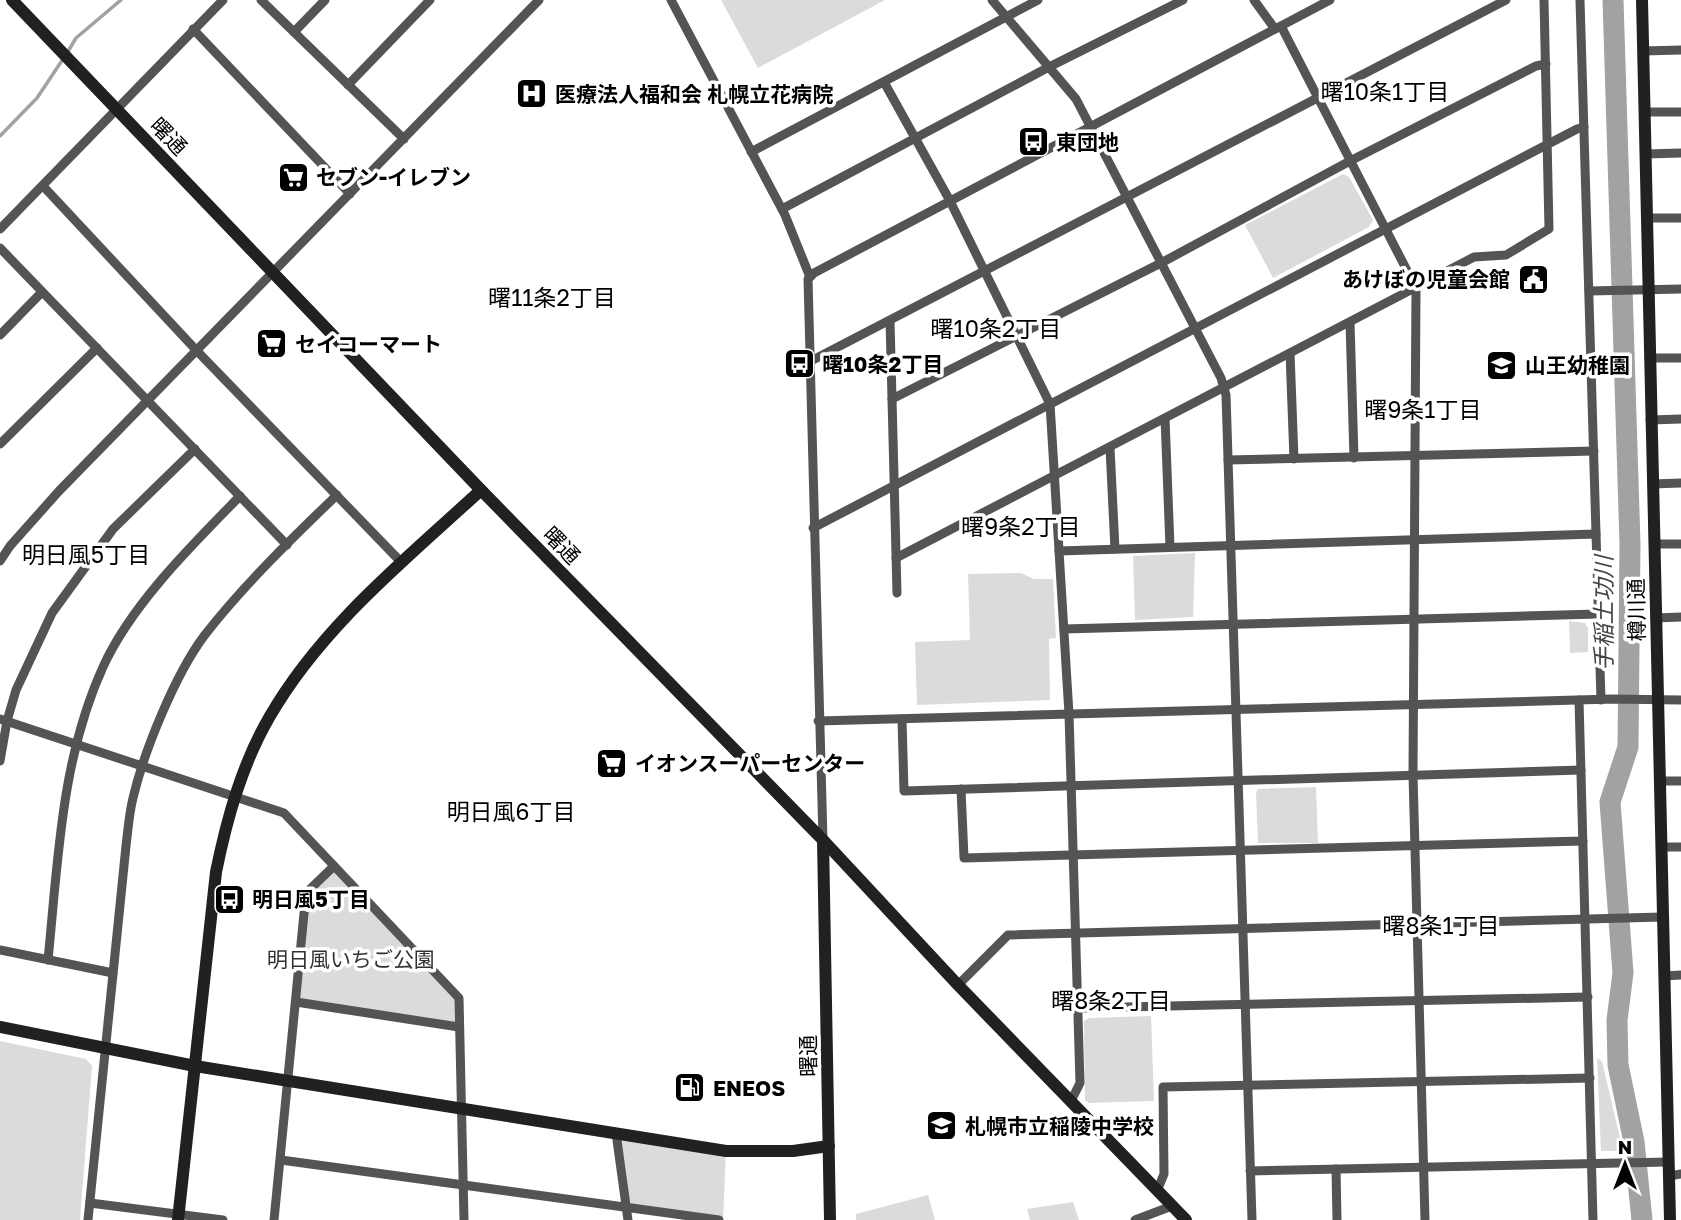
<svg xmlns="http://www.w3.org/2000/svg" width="1681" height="1220" viewBox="0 0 1681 1220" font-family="'Golos Text','Noto Sans JP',sans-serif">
  <rect width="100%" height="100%" fill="#fff"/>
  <g fill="#dbdbdb">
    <path d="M721,0h164l-127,68z"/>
    <path d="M1343,174l6,3 24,43 -4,7 -96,51 -28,-53z"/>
    <path d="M1195,553l-2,64 -58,3 -2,-64z"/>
    <path d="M1021,573l13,6h19l3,59 -7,1 1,61 -133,5 -2,-63 55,-2 -2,-66z"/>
    <path d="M1569,621l16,2 3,5v24l-18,1z"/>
    <path d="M1316,787l2,56h-60l-2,-51 2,-3z"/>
    <path d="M334,866l125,132v29l-163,-25 10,-109z"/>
    <path d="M1151,1016l3,85 -65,2 -4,-3 -1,-79 5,-3z"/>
    <path d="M0,1041l86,18 6,7 -12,154h-80z"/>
    <path d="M1597,1058l5,3 21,90h-22z"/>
    <path d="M616,1133l110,18 -3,69 -97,-14z"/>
    <path d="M928,1195l7,25h-79v-6z"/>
    <path d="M1073,1202l6,18h-49l-3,-11z"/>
  </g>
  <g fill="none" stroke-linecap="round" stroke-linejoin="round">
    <g stroke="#a2a2a2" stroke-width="3.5">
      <path d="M67,53l9,-15 45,-38"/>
      <path d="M0,136l37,-38 26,-39"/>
    </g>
    <path stroke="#a2a2a2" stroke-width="21" d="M1613,0l17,544 -2,203 -18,55 13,171 -6,47 1,45 16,77 8,78"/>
    <g stroke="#545454" stroke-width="9">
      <path d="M261,0l143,139"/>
      <path d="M671,0l114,215 25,62"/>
      <path d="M992,0l84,99 145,279 5,17 26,825"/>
      <path d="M1254,0l21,29"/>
      <path d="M1580,0l21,700"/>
      <path d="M1281,26l135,262 -3,487 12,445"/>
      <path d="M193,29l157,165"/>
      <path d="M294,32l31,-32"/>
      <path d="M1643,51l38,-1"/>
      <path d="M884,82l65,117 101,205 19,310 11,369 -9,18"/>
      <path d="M348,85l82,-85"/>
      <path d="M1645,112h36"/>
      <path d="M751,152l287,-152"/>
      <path d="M1646,154l35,-1"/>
      <path d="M43,186l154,165 205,212"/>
      <path d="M782,209l267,-142 134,-67"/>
      <path d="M1648,218h33"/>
      <path d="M0,229l223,-229"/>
      <path d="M0,248l287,297"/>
      <path d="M1589,291l92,-2"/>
      <path d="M890,321l7,272"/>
      <path d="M1350,322l4,136"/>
      <path d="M0,335l42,-43"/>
      <path d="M1290,353l4,106"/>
      <path d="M1649,358h32"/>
      <path d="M809,362l697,-362"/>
      <path d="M892,399l269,-136 189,-102 186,-95 10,-2"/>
      <path d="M1165,418l5,129"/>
      <path d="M1650,420l31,-1"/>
      <path d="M0,444l97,-96"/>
      <path d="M1110,448l5,101"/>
      <path d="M1228,460l366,-9"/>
      <path d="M1652,484l29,-1"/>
      <path d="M813,528l764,-399 7,-2"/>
      <path d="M1654,544h27"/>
      <path d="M1059,551l537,-17"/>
      <path d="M896,558l578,-301 32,-2 43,-26 -5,-229"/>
      <path d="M0,561l10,-15 49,-55 480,-491"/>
      <path d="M1655,618l26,-1"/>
      <path d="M1064,629l534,-15"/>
      <path d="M1579,700l14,520"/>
      <path d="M0,719l284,94 175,185 5,222"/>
      <path d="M902,719l2,72 677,-21"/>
      <path d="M818,721l794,-22 69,1"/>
      <path d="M0,761l7,-40 9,-31 36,-77 61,-84 82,-80"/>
      <path d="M1659,781h22"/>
      <path d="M961,789l3,69 619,-17"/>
      <path d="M823,840l-15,-561 6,-6 516,-273"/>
      <path d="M1661,847h20"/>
      <path d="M0,950l113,23"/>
      <path d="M48,960c10,-99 13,-201 55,-293 28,-62 89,-122 137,-171"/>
      <path d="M1664,976l17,-1"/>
      <path d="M958,985l50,-50 654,-18"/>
      <path d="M296,1002l163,25"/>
      <path d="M1078,1008l510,-11"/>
      <path d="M616,1133l12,87"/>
      <path d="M281,1160l438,60"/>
      <path d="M1336,1169l1,51"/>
      <path d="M1250,1171l418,-9"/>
      <path d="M1669,1176l12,-2"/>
      <path d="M1157,1191l7,-17 -1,-87 427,-9"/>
      <path d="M90,1203l133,17"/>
      <path d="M88,1220l38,-374c2,-16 3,-32 7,-48 11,-47 42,-123 71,-162 38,-49 88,-98 133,-141"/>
      <path d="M274,1220l32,-327 28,-27"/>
      <path d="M1135,1220l37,-14"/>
    </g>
    <g stroke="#212121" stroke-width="12">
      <path d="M12,0l469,490 342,350 135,145 228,235"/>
      <path d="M1642,0l28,1220"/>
      <path d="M823,840l7,380"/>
      <path d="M0,1027l195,39 531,85h67l36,-5"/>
      <path d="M178,1220l38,-348c11,-54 26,-108 54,-156 52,-90 136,-157 211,-226"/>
    </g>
  </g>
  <defs>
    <symbol id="hospital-square" viewBox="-11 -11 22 22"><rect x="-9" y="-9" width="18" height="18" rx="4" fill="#000" stroke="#fff"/><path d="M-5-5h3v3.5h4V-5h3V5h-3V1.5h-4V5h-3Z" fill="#fff"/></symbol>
    <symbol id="bus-square" viewBox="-11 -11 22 22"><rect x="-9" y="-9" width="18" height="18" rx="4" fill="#000" stroke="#fff"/><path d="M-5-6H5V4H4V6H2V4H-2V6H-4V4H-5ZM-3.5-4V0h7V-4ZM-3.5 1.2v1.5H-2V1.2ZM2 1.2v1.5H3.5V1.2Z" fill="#fff"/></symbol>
    <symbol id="supermarket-square" viewBox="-11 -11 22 22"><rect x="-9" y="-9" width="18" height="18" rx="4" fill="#000" stroke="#fff"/><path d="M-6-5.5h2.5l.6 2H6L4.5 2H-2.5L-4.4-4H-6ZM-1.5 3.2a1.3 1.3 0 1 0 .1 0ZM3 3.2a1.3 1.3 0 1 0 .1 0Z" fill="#fff"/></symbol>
    <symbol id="civic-square" viewBox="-11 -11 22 22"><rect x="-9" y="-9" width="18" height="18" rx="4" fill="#000" stroke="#fff"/><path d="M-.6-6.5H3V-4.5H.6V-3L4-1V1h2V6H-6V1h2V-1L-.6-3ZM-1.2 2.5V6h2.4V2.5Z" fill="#fff"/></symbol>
    <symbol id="school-square" viewBox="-11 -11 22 22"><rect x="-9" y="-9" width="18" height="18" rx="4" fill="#000" stroke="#fff"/><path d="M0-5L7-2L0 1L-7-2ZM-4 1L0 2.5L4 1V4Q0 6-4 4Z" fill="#fff"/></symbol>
    <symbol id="fuel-square" viewBox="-11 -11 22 22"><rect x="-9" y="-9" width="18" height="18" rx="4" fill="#000" stroke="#fff"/><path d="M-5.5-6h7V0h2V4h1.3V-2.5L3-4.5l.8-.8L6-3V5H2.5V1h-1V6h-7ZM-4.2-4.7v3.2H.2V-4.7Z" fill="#fff"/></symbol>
  </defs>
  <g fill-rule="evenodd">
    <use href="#hospital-square" x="514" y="76" width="35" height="35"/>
    <use href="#bus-square" x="1016" y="124" width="35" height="35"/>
    <use href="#supermarket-square" x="276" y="160" width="35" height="35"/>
    <use href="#civic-square" x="1516" y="262" width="35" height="35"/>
    <use href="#supermarket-square" x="254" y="326" width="35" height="35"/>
    <use href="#bus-square" x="782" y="346" width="35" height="35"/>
    <use href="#school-square" x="1484" y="348" width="35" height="35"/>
    <use href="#supermarket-square" x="594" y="746" width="35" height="35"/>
    <use href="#bus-square" x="212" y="882" width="35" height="35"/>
    <use href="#fuel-square" x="672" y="1070" width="35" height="35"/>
    <use href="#school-square" x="924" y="1108" width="35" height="35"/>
  </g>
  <g text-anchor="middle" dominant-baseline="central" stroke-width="7" stroke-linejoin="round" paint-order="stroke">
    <g font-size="21" font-weight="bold" fill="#000" stroke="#fff" text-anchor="start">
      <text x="555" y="94">医療法人福和会 札幌立花病院</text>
      <text x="1056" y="142">東団地</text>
      <text x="316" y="177">セブン-イレブン</text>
      <text x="1510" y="279" text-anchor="end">あけぼの児童会館</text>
      <text x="295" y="344">セイコーマート</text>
      <text x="822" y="364">曙10条2丁目</text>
      <text x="1525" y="365">山王幼稚園</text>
      <text x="635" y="763">イオンスーパーセンター</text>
      <text x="252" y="899">明日風5丁目</text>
      <text x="713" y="1088">ENEOS</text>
      <text x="965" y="1126">札幌市立稲陵中学校</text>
    </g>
    <g font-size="21" fill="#000" stroke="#fff">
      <text transform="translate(169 136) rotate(46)">曙通</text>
      <text transform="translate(562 545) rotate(46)">曙通</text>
      <text transform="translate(1636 610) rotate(-91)">樽川通</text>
      <text transform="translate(808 1056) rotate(-91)">曙通</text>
    </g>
    <g font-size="21" fill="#323232" stroke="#fff">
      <text x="351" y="959">明日風いちご公園</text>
    </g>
    <g font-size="23" fill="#000" stroke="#fff">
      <text x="1385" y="91">曙10条1丁目</text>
      <text x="552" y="297">曙11条2丁目</text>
      <text x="996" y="328">曙10条2丁目</text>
      <text x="1423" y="409">曙9条1丁目</text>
      <text x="1021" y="526">曙9条2丁目</text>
      <text x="86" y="554">明日風5丁目</text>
      <text x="511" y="811">明日風6丁目</text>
      <text x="1441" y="925">曙8条1丁目</text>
      <text x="1111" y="1000">曙8条2丁目</text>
    </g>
    <g font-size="23" font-style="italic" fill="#434343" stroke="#fff">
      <text transform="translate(1603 613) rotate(-90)">手稲土功川</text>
    </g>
  </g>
  <g transform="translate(1625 1164)" stroke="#ffffff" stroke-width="5" paint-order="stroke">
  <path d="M0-5L12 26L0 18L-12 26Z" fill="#000000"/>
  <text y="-10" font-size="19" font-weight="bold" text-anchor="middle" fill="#000000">N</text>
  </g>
</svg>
